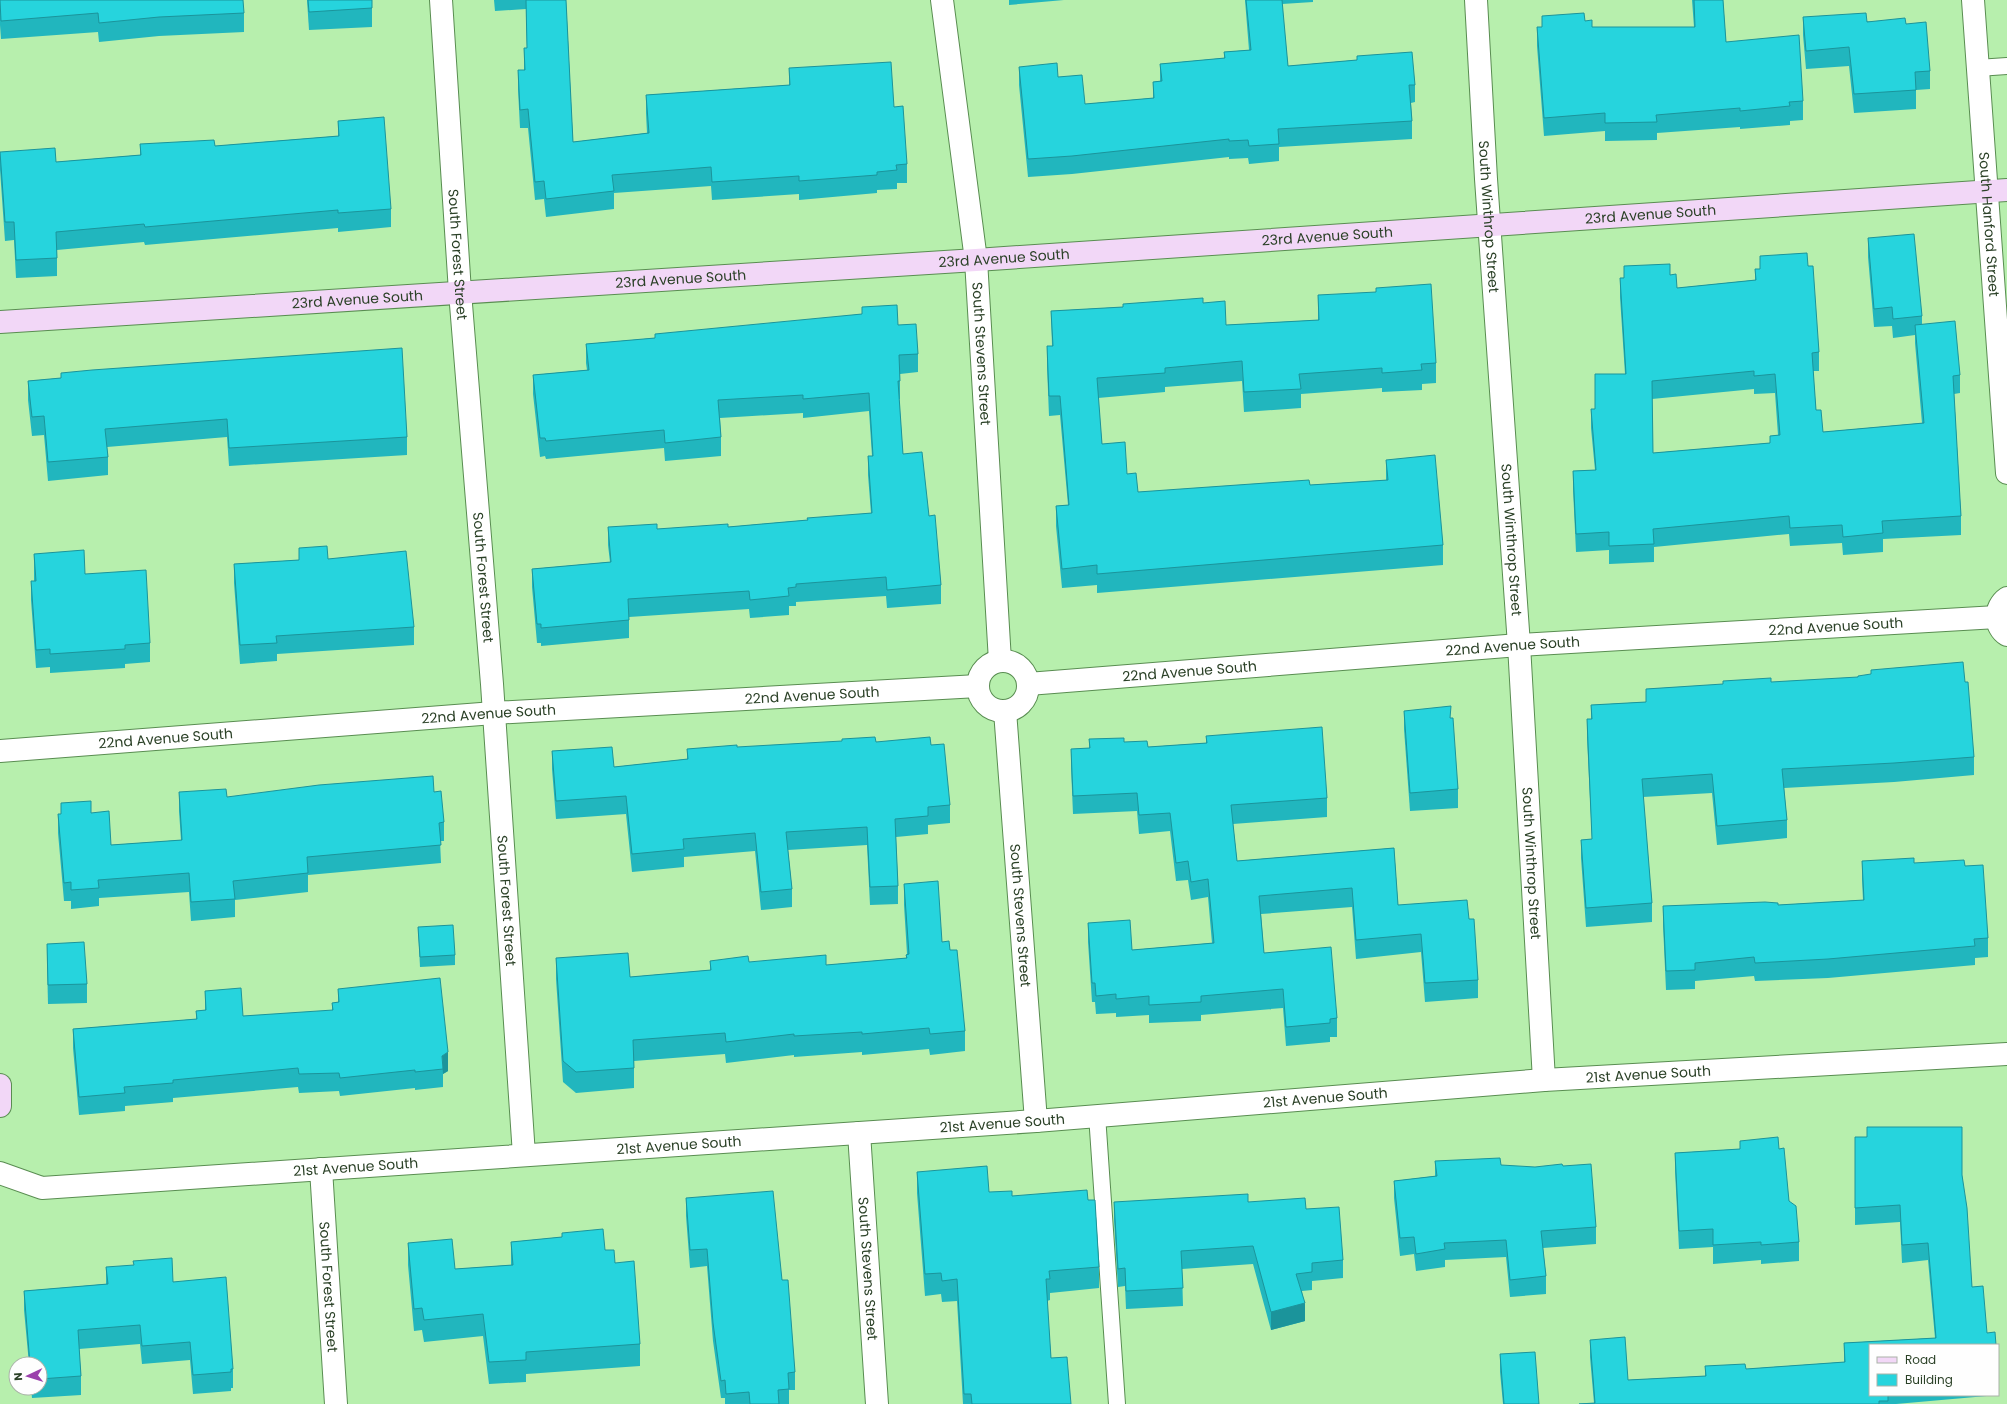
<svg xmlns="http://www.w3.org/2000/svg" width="2007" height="1404" viewBox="0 0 2007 1404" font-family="Poppins,sans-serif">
  <rect width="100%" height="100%" fill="#b7efad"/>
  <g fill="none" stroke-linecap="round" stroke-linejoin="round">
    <defs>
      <g id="lane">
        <path d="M1978,68l29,-2"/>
        <path d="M1097,1115l20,289"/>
      </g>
      <g id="street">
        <path id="s1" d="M441,0l19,292 32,392 32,471"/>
        <path id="s2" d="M942,0l34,260 24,401"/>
        <path id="s3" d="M1476,0l10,179 33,466 25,435"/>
        <path id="s4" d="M1973,0l34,473"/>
        <path d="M2007,598c-13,9 -13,29 0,37"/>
        <circle cx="1003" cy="686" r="25"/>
        <path id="s5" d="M1028,684l491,-39 478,-28"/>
        <path id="s6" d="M1005,711l31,410"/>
        <path id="s7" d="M0,751l494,-38 484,-27"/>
        <path id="s8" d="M859,1133l18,271"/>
        <path id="s9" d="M321,1169l15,235"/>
        <path id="s10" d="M0,1173l42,15 994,-67 508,-41 463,-26"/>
      </g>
      <g id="secondary">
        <path id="s11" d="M0,322l976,-62 1031,-70"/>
        <path d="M0,1085v21"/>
      </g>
    </defs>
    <use href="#lane" stroke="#598d51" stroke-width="18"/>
    <use href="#street" stroke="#598d51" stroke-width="24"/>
    <use href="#secondary" stroke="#598d51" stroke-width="24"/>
    <use href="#lane" stroke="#fff" stroke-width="16"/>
    <use href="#street" stroke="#fff" stroke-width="22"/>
    <use href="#secondary" stroke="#f2d7f7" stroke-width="22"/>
  </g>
  <g fill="#21b6be" fill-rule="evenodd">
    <path d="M0,0l244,13v19l-85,4 -60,6 -1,-10 -97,7 -1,-14z"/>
    <path d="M307,0h65v27l-63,3z"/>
    <path d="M494,0h72l7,142 74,-9 -1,-20v-18l143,-10v-17l105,39 13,57v19h-10v6l-20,1v3l-78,7v-6l-87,6 -1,-14 -97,7v16l-68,8 -2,-18 -9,1 -7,-72h-8l-2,-39v-19h6v-22h3l-1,-39 -31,2z"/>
    <path d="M1009,0h55l-55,5z"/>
    <path d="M1245,0h68v2l-31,2 6,62 69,-6v-4l58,29v17l-4,1 1,18v18l-133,8v14l-30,3 -1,-6 -19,1v-2l-157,17 -44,3 -9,-92v-18l39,10 27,27 68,-6v-16l7,-1v-17l64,-6v-6l25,-2z"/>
    <path d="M1692,0h31l3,42 77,59v19l-13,1v4l-50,4v-2l-83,6v7l-52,1v-10l-61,5 -7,-90v-19h5v-11l43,5 7,6h102z"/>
    <path d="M1803,17l103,7 24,47v18l-14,1v19l-62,4 -5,-47 -43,3 -3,-34z"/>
    <path d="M338,121l53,88v18l-53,5v-4l-193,17 -1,-3 -87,8v26l-41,2 -2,-38 -9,1 -5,-71v-18l56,10 84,-7v-11l75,2 123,-10z"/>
    <path d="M1868,238l54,78v8l38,51v18l-6,1 7,122v19l-78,4v13l-40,3 -1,-12 -52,3 -1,-12 -135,13v15l-45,2v-14l-33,2 -3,-63v-18l22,-1 -4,-42v-19h4l30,-35 -5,-77v-19l50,-3 7,13 78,-8v-11h5v-13l48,10 11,86v19h-6l3,39 7,22 99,-9 -7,-80v-8l-22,3 -1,-12 -18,1 -6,-70zM1754,389v5l21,-1 3,42 -8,1v7l-117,10 -1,-54z"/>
    <path d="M1318,295l118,68v20l-14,1v6l-40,2v-4l-81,6v14l-57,4 -2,-31 -77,6v5l-67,6 4,46 25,30 11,18 172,-7 76,-5v-20l57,85v20l-346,28v-8l-35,3 -6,-62v-20l12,-1 -8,-90 -11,1 -2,-50v-20h5l-1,-35 72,-4v-3l80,-1 23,22 92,-5z"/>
    <path d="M862,307l36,18 20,29v18l-18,2v25h-1l4,55 26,62 12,69v19l-54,4 -1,-12 -90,6v4h-7v9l-39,3 -1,-9 -120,8v21l-88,8v-3h-4l-5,-56v-18l78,-7 -2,-17v-18l49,2 71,-2 79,-7 64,-7 -3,-38v-19h4l-3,-45 -66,7v-5l-83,5 1,19v19l-56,5 -1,-13 -118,11 -1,-3 -5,1 -7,-63v-19l54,-5 -1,-7v-19l69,-6 207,-24z"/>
    <path d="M61,373l346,64v18l-178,11 -2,-29 -120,10 1,10v18l-60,6 -4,-46 -12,1 -4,-36v-19l33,-3z"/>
    <path d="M299,548l29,11 86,68v18l-137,9v7l-37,3 -6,-81v-19l65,-4z"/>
    <path d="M34,554l51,20 65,69v19l-25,2v4l-75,5v-6l-14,1 -5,-68v-19h3z"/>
    <path d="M1771,682h194l9,75v18l-80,7 -110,6 3,32v18l-70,7 -5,-52 -69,4 9,106v19l-66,5 -5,-69v-18l11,-1 -5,-101v-19h4v-14l55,-3v-13z"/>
    <path d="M1404,711l47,7 7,71v19l-48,3 -6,-82z"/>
    <path d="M1206,736l121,62v19l-94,7 4,37 157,-13 4,57 71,14 9,61v18l-53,4 -4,-50 -65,7 -4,-52 -91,7 3,39 73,65v19h-7v5l-44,4 -3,-38 -82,7v6l-52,2v-8l-33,2v-4l-20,1 -1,-12h-3l-4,-60v-19l44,27 80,-7 -4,-46 -17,3 -3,-20 -12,1 -6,-50 -31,3 -2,-23 -64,3 -2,-47v-18l18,-1v-9l35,3 24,5 58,-4z"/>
    <path d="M876,742l55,3 19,60v18l-22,2v9l-32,3 2,49v18l-28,1 -3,-60 -79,5 4,39v18l-31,3 -6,-59 -71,6v10l-52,5 -6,-58 -70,5 -4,-50v-18l62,16 73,-8v-10z"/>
    <path d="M179,792l48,5 207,-5 10,30v19h-4l1,22 -133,12v17l-73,8v17l-44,4 -2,-29 -90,6v8l-28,3v-8h-7l-6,-68v-19h3v-11l30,10 20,32 70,-5 -2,-29z"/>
    <path d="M1862,861l103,5 23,72v19l-13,1v7l-147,13 -73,3 -1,-5 -59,5v8l-29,1 -3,-65v-19l115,-1 85,-5 -1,-21z"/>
    <path d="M904,884l38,58 8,8 15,81v20l-35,4 -1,-6 -67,6v-3l-68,5v-2l-68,8 -1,-9 -91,7v27l-58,5 -13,-11 -7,-103v-21l74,19 80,-7v-9l116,4 80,-7v-3l1,-1 -3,-49z"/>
    <path d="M418,927l37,28v10l-35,2z"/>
    <path d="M47,944l40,40v19l-39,1 -1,-42z"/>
    <path d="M338,989l110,82 -5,3v13l-28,3v-2l-75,8 -1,-5 -40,2 -1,-6 -125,11v4l-48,4v5l-46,4 -6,-67v-19l123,-10v-8l9,-1v-19l38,25 89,-5v-8l6,-1z"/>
    <path d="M1855,1137l107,38 10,112 15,46 -117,12v50h128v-22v22l-102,9h-317l15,-1 -4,-46v-17l38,40 77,-4v-10l41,3 98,-7v-19l91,-5 -7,-78 -26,3 -2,-41 -45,3z"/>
    <path d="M1740,1141l39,8 10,52 10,41v19l-38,3v-4l-48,4v-17l-34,2 -4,-78v-18l65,-4z"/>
    <path d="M1435,1161l66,4 95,62v17l-53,4 3,28v18l-36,3 -4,-40 -61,3v7l-29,4 -2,-17 -14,2 -6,-58v-17l41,-5z"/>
    <path d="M917,1172l72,20 23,4 76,4 11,67v21l-49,5v7l-3,1 4,57 20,46h-108l-6,-103 -15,1 -1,-8 -16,2 -8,-103z"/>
    <path d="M686,1198l96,82 13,92v18h-6v14h-64v-6h-4l-8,-57 -6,-75 -17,2 -4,-52z"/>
    <path d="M1114,1202h134l58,7 37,51v18l-31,3v9l-10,1 3,30 -34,9 -18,-66 -71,5 1,37 -57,3 -1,-23 -7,1 -4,-67z"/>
    <path d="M562,1233l43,17 10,13 25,81v22l-114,8v8l-37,2 -6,-48 -59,6 -2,-12 -8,1 -6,-66v-22l47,26 56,-4v-23l51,-5z"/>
    <path d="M106,1267l67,15 60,87v19h-2v3l-38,3 -3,-34 -48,4 -2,-20 -61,5 2,27v19l-49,3 -1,-10h9v-24h-11l-5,-54v-19l82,-7z"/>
    <path d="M1500,1354l39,50h-36l-3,-32z"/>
  </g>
  <g fill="#1b949b">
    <path d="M448,1052v19l-5,3 -1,-18z"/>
    <path d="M1305,1303v18l-34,9v-18z"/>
  </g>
  <g fill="#26d4dd" stroke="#1b949b" fill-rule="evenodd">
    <path d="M0,0h243l1,13 -85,4 -60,6 -1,-10 -97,8z"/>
    <path d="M308,0h64v8l-63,4z"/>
    <path d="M526,0h40l7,142 76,-9 -3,-38 144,-10 -1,-17 102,-6 3,45 9,-1 4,58 -11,1 1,5 -20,2v3l-78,6v-5l-87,6 -1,-15 -99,8 2,16 -68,8 -2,-18 -9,1 -7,-73 -8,1 -2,-40h7l-1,-22h3z"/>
    <path d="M1246,0h36l6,66 69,-6v-4l55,-4 3,33h-6l3,36 -134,8 1,15 -30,2 -1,-6 -19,1v-2l-157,17 -44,3 -9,-92 38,-4 1,14 24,-2 3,29 69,-6 -1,-16 9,-1 -2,-17 65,-6 -1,-6 27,-2z"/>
    <path d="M1694,0h29l3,42 73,-7 4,66 -14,1 1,4 -50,5v-3l-84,7 1,7 -52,1v-10l-61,5 -7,-91h5v-11l42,-3 1,8 7,-1v7h103z"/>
    <path d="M1866,13l1,9 38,-4 1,6 20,-2 4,49 -15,1 1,18 -62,4 -5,-47 -43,4 -3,-34z"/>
    <path d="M384,117l7,92 -53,4v-3l-193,17 -1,-3 -88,8 1,26 -41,2 -2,-38h-9l-5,-70 55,-4 1,14 85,-7 -1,-11 74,-4 1,6 124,-10 -1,-15z"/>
    <path d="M1914,234l8,82 -29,3 -1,-12 -18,2 -6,-71z"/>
    <path d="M1807,253l1,13h5l6,86 -7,1 4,57h5l2,22 101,-9 -9,-98 40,-4 5,54 -7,1 8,140 -79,5 1,12 -40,4 -1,-12 -52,3 -1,-12 -136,13 1,15 -45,2v-14l-33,2 -3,-63 23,-1 -5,-61h4v-35h31l-6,-96h4v-12l46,-2v11l6,-1 1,14 79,-8 -1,-11h5v-13zM1754,371v5l21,-2 5,61 -10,1v7l-117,10 -1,-72z"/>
    <path d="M1431,284l5,79 -15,1 1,6 -40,3v-5l-83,6 2,15 -57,3 -2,-31 -77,7v5l-68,5 5,66 23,-2 2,32 9,-1 2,19 171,-12 1,5 78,-5 -2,-20 49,-5 8,90 -346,29v-9l-35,4 -6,-63 13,-1 -9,-109h-11l-2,-50h6l-2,-35 72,-4v-3l80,-6v5l22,-2 1,24 93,-5 -1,-25 58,-3v-4z"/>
    <path d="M897,305l1,20 18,-1 2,30 -19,1 1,26h-2l5,73 19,-2 7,64 6,-1 6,70 -54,5 -1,-13 -90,7v3l-8,1 1,8 -39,4 -1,-9 -121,8 1,21 -88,8v-4h-4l-5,-55 79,-7 -3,-35 49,-3v5l71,-5v3l80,-7 -1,-2 65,-5 -4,-57h5l-4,-63 -66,6v-4l-85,5 3,37 -56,6 -1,-13 -118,11 -1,-3h-5l-7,-63 56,-5 -3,-26 69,-6v-4l207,-20v-7z"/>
    <path d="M402,348l5,89 -178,11 -2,-29 -122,10 3,28 -60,5 -4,-46 -12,1 -4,-36 33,-3v-5l31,-3z"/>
    <path d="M327,546l1,13 78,-8 8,76 -138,9 1,7 -37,2 -6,-81 65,-4v-12z"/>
    <path d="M84,550l1,24 61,-4 4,73 -25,2v4l-75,5v-5l-14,1 -5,-69h5l-2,-27z"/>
    <path d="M1963,662l2,20h3l6,75 -80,6 -112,6 5,51 -70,6 -5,-52 -70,5 10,124 -66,5 -5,-68 11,-1 -5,-120h5l-1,-14 55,-3v-13l77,-5v-3l48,-3v4l87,-5v-1l13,-2v-4z"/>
    <path d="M1451,706l-1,12h3l5,71 -48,4 -6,-82z"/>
    <path d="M1322,727l5,71 -96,7 6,56 157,-13 4,57 69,-5 2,19h5l4,61 -53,3 -4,-49 -65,6 -4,-52 -93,8 5,57 67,-6 6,71 -7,1v4l-44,4 -3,-38 -82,7v6l-52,3v-9l-33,3v-5l-20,2 -1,-13h-3l-4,-60 42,-3 2,30 82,-7 -6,-64 -17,3 -3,-21 -12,2 -6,-50 -31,2 -2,-22 -64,3 -2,-47 19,-1 -1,-9 35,-1v4l23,-1 1,6 59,-4 -1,-7z"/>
    <path d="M875,737l1,5 54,-5 1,8 13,-1 6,61 -22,2v9l-33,3 3,67 -28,1 -3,-60 -81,5 6,57 -31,3 -6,-59 -72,6 1,10 -52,5 -6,-58 -70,5 -4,-50 60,-4 2,20 74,-8 -1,-10 50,-4v2l105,-6v-2z"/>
    <path d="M433,776l1,16 7,-1 3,31 -5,1 2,22 -134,12 1,16 -75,8 2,18 -44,3 -2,-29 -91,7 1,8 -28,2v-8l-7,1 -6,-69h3v-11l30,-2v12l18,-2 2,34 71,-5 -3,-48 47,-3 1,8 92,-12z"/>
    <path d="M1914,858v5l50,-3 1,6 18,-1 5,73 -14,1 1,7 -147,13 -73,4 -1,-6 -59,6v7l-29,1 -3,-65 102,-4 13,1v2l86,-5 -2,-39z"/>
    <path d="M938,881l4,61 7,-1 1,9h7l8,81 -35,3 -1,-6 -67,6v-2l-68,4v-2l-68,8 -1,-9 -92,7 1,28 -58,4 -13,-11 -7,-103 72,-5 2,24 81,-7 -1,-9 38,-5 1,6 77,-7v10l81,-7 -1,-3 3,-1 -5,-70z"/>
    <path d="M453,925l2,30 -35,2 -2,-30z"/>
    <path d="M84,942l3,42 -39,1 -1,-41z"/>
    <path d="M440,978l8,74 -6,4 1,13 -28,3v-2l-75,8 -1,-5 -40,1 -1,-6 -125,12v3l-49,4 1,6 -46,4 -6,-68 124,-10 -1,-8 10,-1 -1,-19 36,-3 2,28 90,-6 -1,-7 7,-1 -1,-13z"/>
    <path d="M1867,1127h95v48l5,33 5,79 11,-1 4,47 8,-1 1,13h-126v50h18v6h-9v3h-300l16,-1 -5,-63 35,-3 3,43 78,-4 -1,-10 40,-2 1,5 99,-7 -1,-19 92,-5 -8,-95 -26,2 -2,-40 -45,3v-71h12z"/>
    <path d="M1778,1137l1,12 5,-1 5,53 7,5 3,36 -38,3v-3l-48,3v-16l-34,2 -4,-78 65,-4v-8z"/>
    <path d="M1500,1158l1,7 34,2 27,-3 1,2 28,-2 5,63 -55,4 5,45 -36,4 -4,-40 -62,3 1,6 -29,5 -2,-17 -14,1 -6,-57 43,-5 -2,-15z"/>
    <path d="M987,1166l2,26 23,-1v5l75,-6 1,10h7l4,67 -50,4 1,8h-4l5,79 16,-1 4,47h-99l-1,-10h-7l-7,-115 -15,2 -1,-8 -16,1 -8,-102z"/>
    <path d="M773,1191l9,89h6l7,92 -7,1 1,16 -11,1 1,14h-29l-1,-12 -23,2 -1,-14 -4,1 -8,-58 -6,-74 -17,1 -4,-52z"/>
    <path d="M1248,1194v8l57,-4 1,11 33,-2 4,53 -31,3v9l-16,2 9,29 -34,9 -18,-66 -72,5 2,37 -57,3 -1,-23 -7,1 -4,-67z"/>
    <path d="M603,1229l2,21h9l1,13 19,-2 6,83 -114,8v8l-37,2 -6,-48 -59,6 -2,-12 -8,1 -6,-66 44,-4 3,30 58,-4 -2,-23 51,-5v-4z"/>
    <path d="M172,1258l1,24 53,-5 7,92h-2v3l-38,3 -3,-33 -48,4 -2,-21 -62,5 3,46 -41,3v-15h-10l-6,-73 84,-7 -2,-17 28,-2 -1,-4z"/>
    <path d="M1535,1352l4,52h-35l-4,-50z"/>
  </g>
  <g text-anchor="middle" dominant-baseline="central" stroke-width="3" stroke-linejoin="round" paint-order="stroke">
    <g font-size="14" fill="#2b4127" stroke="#fefefe">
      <text stroke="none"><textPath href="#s11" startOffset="1654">23rd Avenue South</textPath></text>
      <text stroke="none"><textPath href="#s3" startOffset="217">South Winthrop Street</textPath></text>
      <text stroke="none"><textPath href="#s4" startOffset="225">South Hanford Street</textPath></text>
      <text stroke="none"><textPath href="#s11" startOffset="1330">23rd Avenue South</textPath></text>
      <text stroke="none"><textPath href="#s1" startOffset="255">South Forest Street</textPath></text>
      <text stroke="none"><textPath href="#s11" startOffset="1006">23rd Avenue South</textPath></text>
      <text stroke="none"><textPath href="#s11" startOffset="682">23rd Avenue South</textPath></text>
      <text stroke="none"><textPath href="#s11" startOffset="358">23rd Avenue South</textPath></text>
      <text stroke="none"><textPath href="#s2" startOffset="356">South Stevens Street</textPath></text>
      <text stroke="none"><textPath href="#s3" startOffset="541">South Winthrop Street</textPath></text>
      <text stroke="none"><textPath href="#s1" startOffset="579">South Forest Street</textPath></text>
      <text stroke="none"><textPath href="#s5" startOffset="810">22nd Avenue South</textPath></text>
      <text stroke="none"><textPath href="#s5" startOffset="486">22nd Avenue South</textPath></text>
      <text stroke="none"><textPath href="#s5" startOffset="162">22nd Avenue South</textPath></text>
      <text stroke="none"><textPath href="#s7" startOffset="814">22nd Avenue South</textPath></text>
      <text stroke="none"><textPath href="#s7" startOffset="490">22nd Avenue South</textPath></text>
      <text stroke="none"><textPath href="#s7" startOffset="166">22nd Avenue South</textPath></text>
      <text stroke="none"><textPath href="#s3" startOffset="865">South Winthrop Street</textPath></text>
      <text stroke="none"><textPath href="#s1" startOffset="903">South Forest Street</textPath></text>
      <text stroke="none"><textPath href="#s6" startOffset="205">South Stevens Street</textPath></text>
      <text stroke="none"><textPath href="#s10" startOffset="1655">21st Avenue South</textPath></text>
      <text stroke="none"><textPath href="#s10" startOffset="1331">21st Avenue South</textPath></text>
      <text stroke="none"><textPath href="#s10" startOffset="1007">21st Avenue South</textPath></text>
      <text stroke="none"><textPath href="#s10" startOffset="683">21st Avenue South</textPath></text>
      <text stroke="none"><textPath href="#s10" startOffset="359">21st Avenue South</textPath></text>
      <text stroke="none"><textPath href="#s8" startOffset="136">South Stevens Street</textPath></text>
      <text stroke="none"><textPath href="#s9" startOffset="118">South Forest Street</textPath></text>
    </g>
  </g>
  <rect x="1869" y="1344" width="130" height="52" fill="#fefefe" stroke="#aab2a8"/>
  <rect x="1877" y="1357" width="20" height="6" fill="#f2d7f7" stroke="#aab2a8"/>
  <text x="1905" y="1364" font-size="12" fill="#2b4127">Road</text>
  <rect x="1877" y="1374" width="20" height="12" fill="#26d4dd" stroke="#aab2a8"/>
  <text x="1905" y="1384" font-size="12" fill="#2b4127">Building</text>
  <g transform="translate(28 1376) rotate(266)"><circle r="19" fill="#fefefe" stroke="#aab2a8"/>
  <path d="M0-3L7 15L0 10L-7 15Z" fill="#9b40ac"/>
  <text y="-6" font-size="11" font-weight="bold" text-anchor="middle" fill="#2b4127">N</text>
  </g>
</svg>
